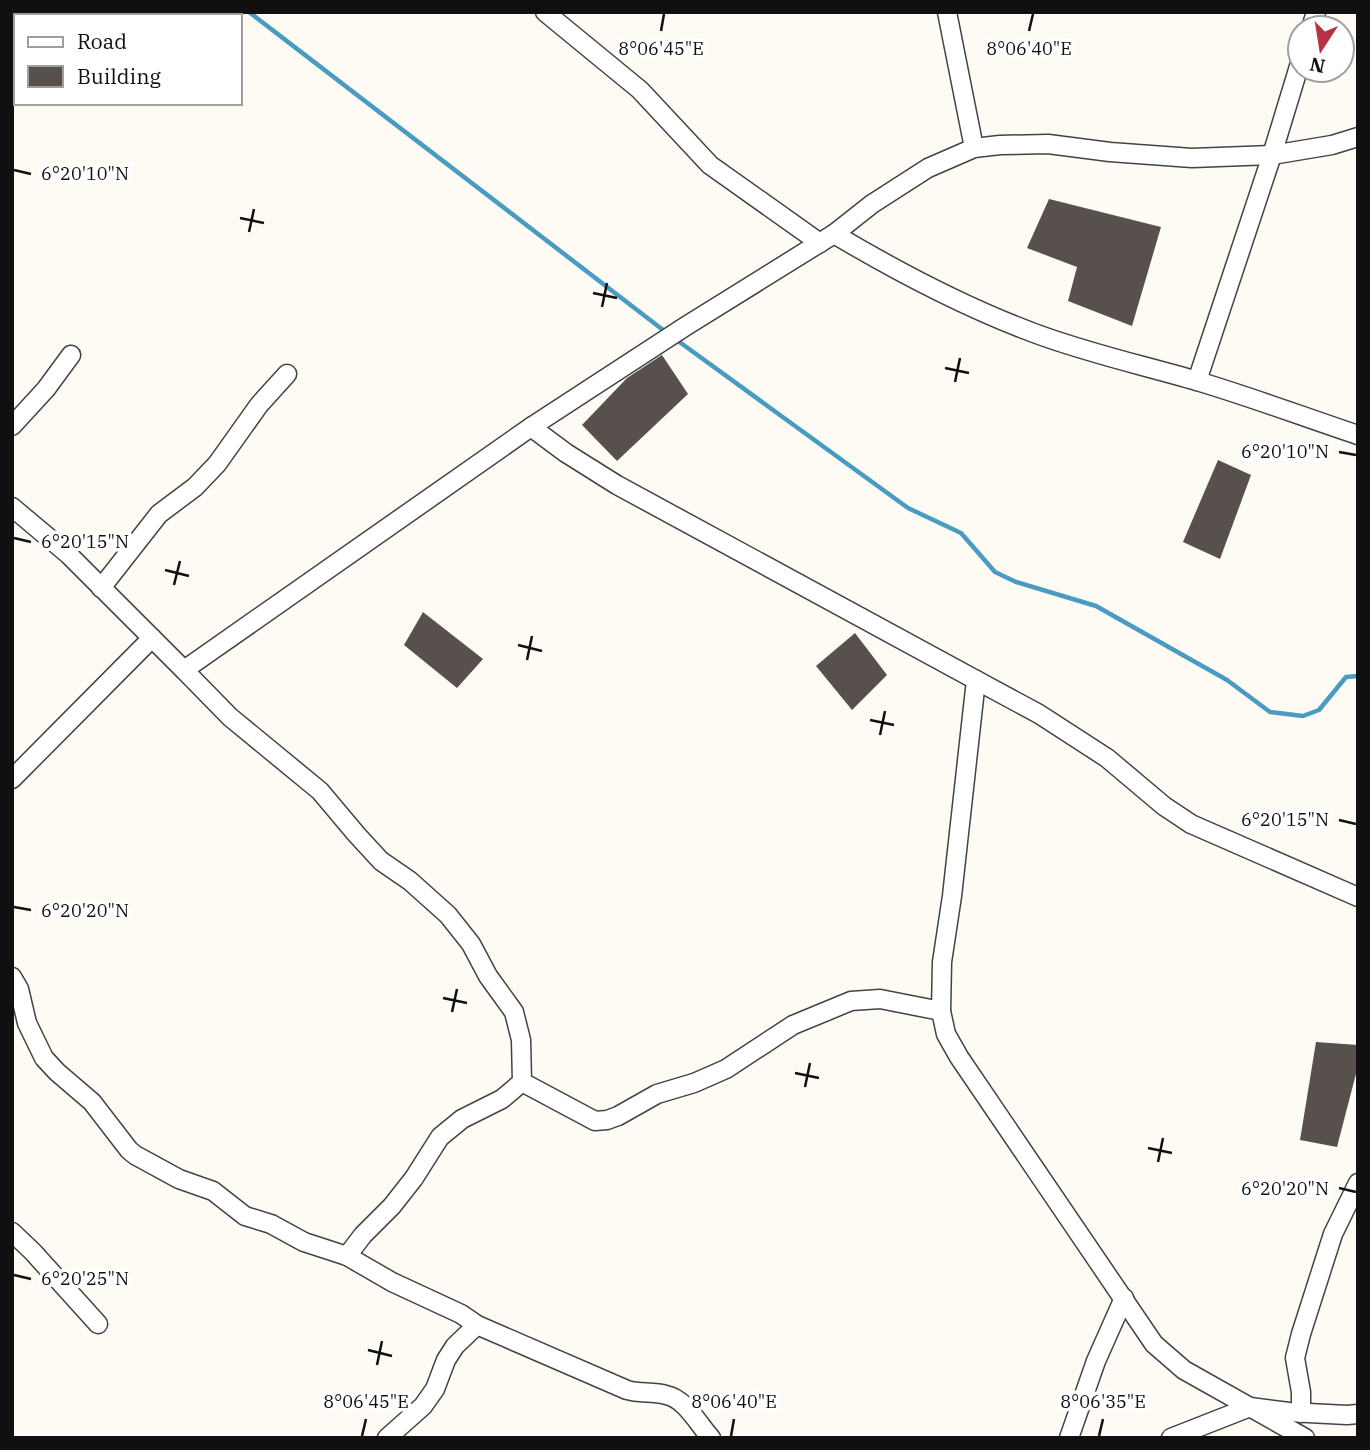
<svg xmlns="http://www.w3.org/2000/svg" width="1370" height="1450" viewBox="0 0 1370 1450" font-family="'IBM Plex Serif',serif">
  <rect width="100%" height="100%" fill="#fefbf4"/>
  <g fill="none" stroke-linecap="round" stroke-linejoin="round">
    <g stroke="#4a9bc2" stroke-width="4.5">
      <path d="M249,12l418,321"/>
      <path d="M674,338l234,170 53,25 34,39 21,10 80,24 131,74 43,32 33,4 16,-6 27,-33 12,-1"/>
    </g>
  </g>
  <g fill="#58504d">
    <path d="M1049,199l112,28 -29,99 -64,-25 9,-34 -50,-19z"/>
    <path d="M662,355l26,39 -71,67 -35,-36 45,-47z"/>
    <path d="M1218,460l33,15 -31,84 -37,-17z"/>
    <path d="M423,612l60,47 -26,29 -53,-43z"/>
    <path d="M855,633l32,42 -35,35 -36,-44z"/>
    <path d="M1316,1042l42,3v21l-21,81 -37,-7z"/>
  </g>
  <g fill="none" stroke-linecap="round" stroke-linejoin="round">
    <defs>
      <g id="minor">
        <path d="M545,12l95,78 70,75 110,78"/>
        <path d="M947,12l27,136"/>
        <path d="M1311,28l5,-16"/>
        <path d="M834,234c64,38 130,73 200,99 53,20 108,32 163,48 54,16 107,36 161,54"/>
        <path d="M1197,381l75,-226 28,-92"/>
        <path d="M12,426l34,-37 25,-34"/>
        <path d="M531,427l155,-101 148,-92 38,-30 56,-36 46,-20 26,-3 48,-1 62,8 82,6 80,-3 60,-10 26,-8"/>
        <path d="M12,507l56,47 84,84"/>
        <path d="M101,588l58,-74 36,-27 22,-23 42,-59 28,-31"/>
        <path d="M184,670l46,47 90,74 37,44 24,26 29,20 38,34 23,29 17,32 26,36 7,28 1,42 -20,17 -40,20 -22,18 -26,41 -22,28 -29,29 -16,21"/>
        <path d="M976,680l63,34 68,44 57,48 27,18 167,73"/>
        <path d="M12,779l140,-141 32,32 347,-243 35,26 51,32 359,195 -24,216 -10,66 -1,49 5,23 13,23 195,287 30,26 121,68"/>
        <path d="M12,977l7,12 8,34 17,35 13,14 35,30 37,48 6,5 44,24 34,12 32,25 26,8 33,18 43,14 45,26 69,32 16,11 150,65c13,4 26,1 39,5 20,4 32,29 45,43"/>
        <path d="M522,1082l73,39 12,-1 11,-4 39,-22 37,-11 32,-14 67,-44 58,-24 29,-2 61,12"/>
        <path d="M12,1232l21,20 65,72"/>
        <path d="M1301,1413v-21l-6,-34 6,-24 32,-100 25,-51"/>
        <path d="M387,1438l36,-32 12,-17 11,-29 9,-14 22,-21"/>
        <path d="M1069,1438l27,-77 28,-63"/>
        <path d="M1171,1438l79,-31 39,5 58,3 11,-1"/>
      </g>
    </defs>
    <use href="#minor" stroke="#434343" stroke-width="21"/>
    <use href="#minor" stroke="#fff" stroke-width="18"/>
  </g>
  <path fill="none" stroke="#101010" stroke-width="2.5" d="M661,31l3,-17M1029,31l4,-17M14,170l17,4M240,218l24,5M249,232l5,-23M593,293l24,5M602,307l5,-24M945,368l24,5M955,382l5,-24M1339,452l17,3M14,538l17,4M165,570l24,6M174,585l6,-24M518,645l24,6M527,660l5,-24M870,720l24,5M880,735l5,-24M1339,820l17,4M14,907l17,3M443,998l24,5M452,1012l5,-23M795,1073l24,5M805,1087l5,-24M1148,1148l24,5M1158,1162l5,-24M1339,1188l17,4M14,1275l17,4M368,1350l24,6M377,1365l5,-24M362,1436l4,-17M731,1436l3,-17M1099,1436l4,-17"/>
  <g font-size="18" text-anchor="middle" fill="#101010" stroke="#fff" stroke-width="7" stroke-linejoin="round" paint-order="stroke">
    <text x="661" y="55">8°06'45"E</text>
    <text x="1029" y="55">8°06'40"E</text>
    <text x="85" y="180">6°20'10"N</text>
    <text x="1285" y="458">6°20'10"N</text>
    <text x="85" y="548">6°20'15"N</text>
    <text x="1285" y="826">6°20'15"N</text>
    <text x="85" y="917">6°20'20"N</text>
    <text x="1285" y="1195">6°20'20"N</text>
    <text x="85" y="1285">6°20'25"N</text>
    <text x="366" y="1408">8°06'45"E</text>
    <text x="734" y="1408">8°06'40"E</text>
    <text x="1103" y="1408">8°06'35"E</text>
  </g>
  <rect width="1370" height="1450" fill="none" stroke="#101010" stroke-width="28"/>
  <rect x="14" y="14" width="228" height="91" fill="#ffffff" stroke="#9f9f9f" stroke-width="2"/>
  <rect x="28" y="37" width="35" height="10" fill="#ffffff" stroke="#9f9f9f" stroke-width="2"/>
  <text x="77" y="49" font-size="21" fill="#101010">Road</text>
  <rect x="28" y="66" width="35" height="21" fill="#58504d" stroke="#9f9f9f" stroke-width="2"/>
  <text x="77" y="84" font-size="21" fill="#101010">Building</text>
  <g transform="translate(1321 49) rotate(192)"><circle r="33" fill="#ffffff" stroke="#9f9f9f" stroke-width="2"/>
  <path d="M0-5L12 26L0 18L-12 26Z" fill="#b53343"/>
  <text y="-10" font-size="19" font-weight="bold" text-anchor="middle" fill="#101010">N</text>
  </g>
</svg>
